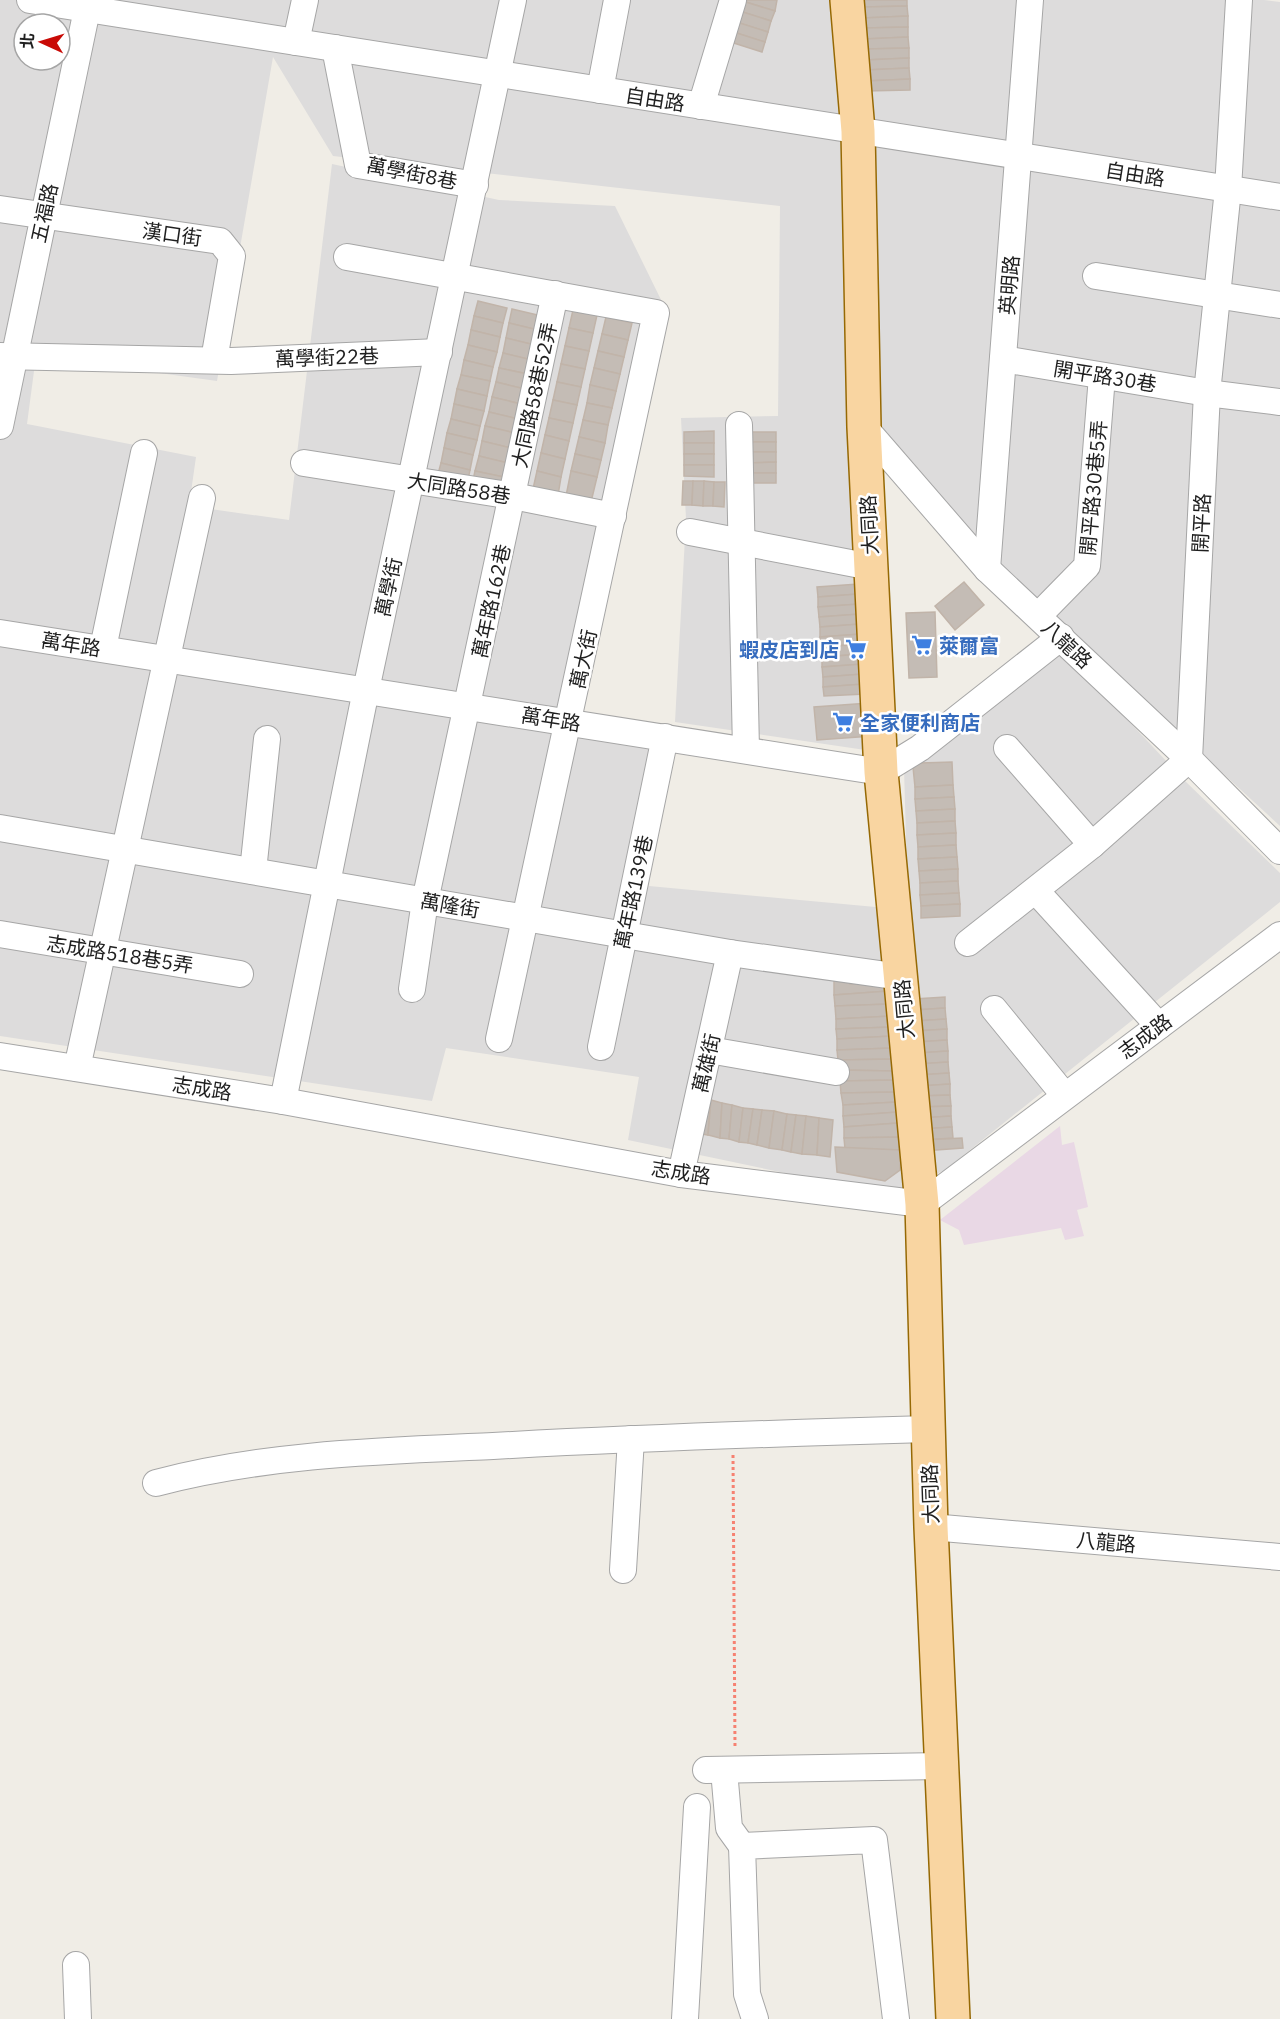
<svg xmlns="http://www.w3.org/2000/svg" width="1280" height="2019" viewBox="0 0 1280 2019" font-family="'IBM Plex Sans','Noto Sans TC',sans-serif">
  <rect width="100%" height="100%" fill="#f0ede6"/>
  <path fill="#dddcdc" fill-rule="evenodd" d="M0,0h1264l16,2v824l-424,-391 16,316 -197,-29 11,-203 -5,-101 97,-2 2,-210 -447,-50 -60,-99 -56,324 -181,-25 -9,68 169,33 -7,49 100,14 43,-356 167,36 116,6 53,108 -93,416 88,16 -14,140 259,24 -4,-142 157,-119 123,131 96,93v29l-335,268 -55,25 -262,-55 11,-63 -193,-29 -14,53 -432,-65zM24,24h36v36h-36z"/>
  <path fill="#e9d8e5" d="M1060,1126l2,19 12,-3 14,65 -11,3 7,26 -19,4 -4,-12 -97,17 -5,-15 -19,-10z"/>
  <g fill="#c4bcb5" stroke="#c1b4a9" stroke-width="1.5">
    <path d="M739,0h38l-2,11z"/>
    <path d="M739,0l36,11 -4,10 -44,-14z"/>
    <path d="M863,0h44v6l-44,1z"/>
    <path d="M907,6l1,10 -45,2v-11z"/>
    <path d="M727,7l44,14 -3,11 -44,-14z"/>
    <path d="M908,16v11l-44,1 -1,-10z"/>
    <path d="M724,18l44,14 -3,10 -44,-14z"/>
    <path d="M908,27v10l-44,2v-11z"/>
    <path d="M721,28l44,14 -3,10 -44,-14z"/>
    <path d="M908,37l1,11 -44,1 -1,-10z"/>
    <path d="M909,48v10l-44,2v-11z"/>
    <path d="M909,58v10l-44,2v-10z"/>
    <path d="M909,68l1,11 -44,2 -1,-11z"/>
    <path d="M910,79v11l-44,1v-10z"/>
    <path d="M478,301l29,7 -4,15 -29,-7z"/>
    <path d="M512,309l30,7 -4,14 -29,-7z"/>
    <path d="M573,310l24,5 -4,18 -24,-5z"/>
    <path d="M474,316l29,7 -3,14 -29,-7z"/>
    <path d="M606,317l26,6 -4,17 -26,-6z"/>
    <path d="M509,323l29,7 -3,15 -29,-7z"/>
    <path d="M569,328l24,5 -4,18 -24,-5z"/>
    <path d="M471,330l29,7 -3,15 -29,-7z"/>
    <path d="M602,334l26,6 -4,17 -26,-6z"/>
    <path d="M506,338l29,7 -3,15 -29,-7z"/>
    <path d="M468,345l29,7 -4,15 -29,-7z"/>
    <path d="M565,346l24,5 -4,18 -24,-5z"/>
    <path d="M598,351l26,6 -4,17 -26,-6z"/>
    <path d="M503,353l29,7 -4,14 -29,-6z"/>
    <path d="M464,360l29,7 -3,14 -29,-6z"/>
    <path d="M561,364l24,5 -4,18 -24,-5z"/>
    <path d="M499,368l29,6 -3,15 -29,-7z"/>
    <path d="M594,368l26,6 -4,17 -26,-6z"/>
    <path d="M461,375l29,6 -3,15 -30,-7z"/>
    <path d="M496,382l29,7 -4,15 -29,-7z"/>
    <path d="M557,382l24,5 -4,18 -24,-5z"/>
    <path d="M590,385l26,6 -4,17 -25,-5z"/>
    <path d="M457,389l30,7 -3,15 -30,-7z"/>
    <path d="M492,397l29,7 -3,15 -29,-7z"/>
    <path d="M553,400l24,5 -4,18 -24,-5z"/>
    <path d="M587,403l25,5 -4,17 -25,-5z"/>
    <path d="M454,404l30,7 -4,15 -29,-7z"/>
    <path d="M489,412l29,7 -3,14 -30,-7z"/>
    <path d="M549,418l24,5 -4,18 -24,-6z"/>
    <path d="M451,419l29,7 -3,14 -30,-7z"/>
    <path d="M583,420l25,5 -3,18 -26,-6z"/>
    <path d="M485,426l30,7 -4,15 -29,-7z"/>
    <path d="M714,431v12h-30v-11z"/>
    <rect x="745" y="432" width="31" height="10"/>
    <path d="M447,433l30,7 -4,15 -29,-7z"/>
    <path d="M545,435l24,6 -4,18 -24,-6z"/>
    <path d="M579,437l26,6 -4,17 -26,-6z"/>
    <path d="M482,441l29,7 -3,15 -29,-7z"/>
    <rect x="745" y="442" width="31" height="10"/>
    <rect x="684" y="443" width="30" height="11"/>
    <path d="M444,448l29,7 -3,15 -29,-7z"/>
    <path d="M745,452h31v10l-31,1z"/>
    <path d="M541,453l24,6 -4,18 -24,-6z"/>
    <path d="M575,454l26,6 -4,17 -26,-6z"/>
    <rect x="684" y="454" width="30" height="11"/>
    <path d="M479,456l29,7 -4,14 -29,-6z"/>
    <path d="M776,462v11h-30l-1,-10z"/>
    <path d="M441,463l29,7 -3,14 -30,-6z"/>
    <path d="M684,465h30v12l-30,-1z"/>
    <path d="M475,471l29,6 -3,15 -29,-7z"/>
    <path d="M537,471l24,6 -3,18 -25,-6z"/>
    <path d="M571,471l26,6 -6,25 -25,-6z"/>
    <path d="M746,473h30v10h-31z"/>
    <path d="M683,481h10l-1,24h-10z"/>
    <path d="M693,481h11l-1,25 -11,-1z"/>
    <path d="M704,481l10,1 -1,24h-10z"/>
    <path d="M714,482h11l-1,25 -11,-1z"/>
    <path d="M964,582l20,23 -29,25 -20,-24z"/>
    <path d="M858,584v10l-40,3 -1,-10z"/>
    <path d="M858,594l1,10 -41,3v-10z"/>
    <path d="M859,604l1,10 -41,3 -1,-10z"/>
    <path d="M935,612l2,65 -28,1 -3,-65z"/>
    <path d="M860,614v10l-40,3 -1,-10z"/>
    <path d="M860,624l1,10 -41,3v-10z"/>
    <path d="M861,634v10l-40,3 -1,-10z"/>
    <path d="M861,644l1,10 -40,3 -1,-10z"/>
    <path d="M862,654l1,10 -41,3v-10z"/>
    <path d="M863,664v10l-40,3 -1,-10z"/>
    <path d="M863,674l1,10 -41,3v-10z"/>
    <path d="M864,684l1,10 -41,2 -1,-9z"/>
    <path d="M869,703l3,33 -55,4 -3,-33z"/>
    <path d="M952,762l1,23 -38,2 -2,-20 7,-4z"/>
    <path d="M953,785l1,12 -39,2v-12z"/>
    <path d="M954,797l1,12 -39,2 -1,-12z"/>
    <path d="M955,809v12l-38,2 -1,-12z"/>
    <path d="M955,821l1,12 -39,2v-12z"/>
    <path d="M956,833v12l-38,2 -1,-12z"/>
    <path d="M956,845l1,12 -39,2v-12z"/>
    <path d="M957,857l1,12 -39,2 -1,-12z"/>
    <path d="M958,869v12l-38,2 -1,-12z"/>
    <path d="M958,881l1,12 -39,2v-12z"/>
    <path d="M959,893l1,11 -39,2 -1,-11z"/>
    <path d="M960,904v12l-39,2v-12z"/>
    <path d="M834,980h16v4l36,-3 2,10 -54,4z"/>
    <path d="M888,991l2,13 -55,2 -1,-11z"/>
    <path d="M945,997v11l-30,2 -1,-11z"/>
    <path d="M890,1004l1,12 -55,3 -1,-13z"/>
    <path d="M945,1008l1,11 -30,2 -1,-11z"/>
    <path d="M891,1016l1,11 -56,2v-10z"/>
    <path d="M946,1019l1,10 -31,2v-10z"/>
    <path d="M892,1027v9l-55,3 -1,-10z"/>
    <path d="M947,1029v11l-30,2 -1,-11z"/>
    <path d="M892,1036l1,12 -56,2v-11z"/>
    <path d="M947,1040l1,11 -30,2 -1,-11z"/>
    <path d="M893,1048v11l-55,1 -1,-10z"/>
    <path d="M948,1051v11l-30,2v-11z"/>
    <path d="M893,1059l1,12 -55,-1 -1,-10z"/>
    <path d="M948,1062l1,11 -30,2 -1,-11z"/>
    <path d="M839,1070l55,1 1,9 -55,1z"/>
    <path d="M949,1073l1,11 -30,2 -1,-11z"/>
    <path d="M895,1080v12l-54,1 -1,-12z"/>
    <path d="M950,1084v11l-30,1v-10z"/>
    <path d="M895,1092l2,10 -54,3 -2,-12z"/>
    <path d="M950,1095l1,11 -30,1 -1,-11z"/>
    <path d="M700,1099l11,1 -3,35 -17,-3z"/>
    <path d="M711,1100l11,3 -2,35 -12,-3z"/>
    <path d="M897,1102l1,10 -55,4v-11z"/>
    <path d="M722,1103l10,2 -3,34 -9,-1z"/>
    <path d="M732,1105l11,3 -4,34 -10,-3z"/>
    <path d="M951,1106v10l-30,2v-11z"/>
    <path d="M743,1108l10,1 -5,34 -9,-1z"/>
    <path d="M753,1109l9,1 -5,35 -9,-2z"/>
    <path d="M762,1110l12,1 -5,37 -12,-3z"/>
    <path d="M774,1111l13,3 -5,36 -13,-2z"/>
    <path d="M898,1112v11l-54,4 -1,-11z"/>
    <path d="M787,1114l9,1 -5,37 -9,-2z"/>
    <path d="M796,1115l10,1 -4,38 -11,-2z"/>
    <path d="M806,1116l13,2 -2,37 -15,-1z"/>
    <path d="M951,1116l1,11 -30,2 -1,-11z"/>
    <path d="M819,1118l14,2 -3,37 -13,-2z"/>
    <path d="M898,1123l2,14 -56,1v-11z"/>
    <path d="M952,1127l1,11 -30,2 -1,-11z"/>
    <path d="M900,1137l1,13 -56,-1 -1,-11z"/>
    <path d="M962,1138l1,10 -40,3v-11z"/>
    <path d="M835,1147l66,3 -1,20 -15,11 -48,-9z"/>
  </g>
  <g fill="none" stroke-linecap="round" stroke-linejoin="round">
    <defs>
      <g id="minor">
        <path d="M30,0l1250,197"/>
        <path d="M296,42l9,-42"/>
        <path d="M335,48l23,117 117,20"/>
        <path d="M600,90l17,-90"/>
        <path d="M701,106l32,-106"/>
        <path d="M0,209l220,32 12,15 -18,104"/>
        <path d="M347,257l309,56 -157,726"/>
        <path d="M1096,276l184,29"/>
        <path d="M0,356l231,5 208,-9"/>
        <path d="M1003,359l204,34 73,9"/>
        <path d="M739,425l7,325"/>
        <path d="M0,426l89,-426"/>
        <path d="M864,427l123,142 202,190 91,92"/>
        <path d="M304,463l209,33 100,20"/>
        <path d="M690,532l181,35"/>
        <path d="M987,569l43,-569"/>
        <path d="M1038,616l49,-50 15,-190"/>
        <path d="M0,633l881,139 39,-24 141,-111"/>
        <path d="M103,648l41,-195"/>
        <path d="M1007,748l85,97"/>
        <path d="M0,828l730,125 171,24"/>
        <path d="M253,871l14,-132"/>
        <path d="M1036,891l123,135"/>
        <path d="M0,934l240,40"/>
        <path d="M968,943l124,-98 97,-86 18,-366 21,-204 11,-189"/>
        <path d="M412,989l13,-88 130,-607"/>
        <path d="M994,1009l71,87"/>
        <path d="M601,1047l64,-310"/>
        <path d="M709,1050l127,22"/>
        <path d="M0,1056l283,45 398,73 241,30 358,-269"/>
        <path d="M77,1068l125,-570"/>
        <path d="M283,1101l83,-411 147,-690"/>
        <path d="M681,1174l49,-221"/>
        <path d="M156,1483c110,-29 224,-32 337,-37 145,-8 290,-13 435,-17"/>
        <path d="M931,1527l349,30"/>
        <path d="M623,1570l8,-131"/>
        <path d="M706,1770l236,-4"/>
        <path d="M724,1770l5,58 13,18"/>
        <path d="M76,1965l2,54"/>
        <path d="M685,2019l12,-212"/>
        <path d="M755,2019l-8,-25 -5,-148 132,-6 22,179"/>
      </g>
      <path id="major" d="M847,0l11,131 6,296 17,345 41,432 9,323 22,492"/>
    </defs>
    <use href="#minor" stroke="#a6a6a6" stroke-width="28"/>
    <use href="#major" stroke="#966904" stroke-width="36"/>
    <path stroke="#f68171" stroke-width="3" stroke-dasharray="3 3" stroke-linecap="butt" d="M733,1455l2,293"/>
    <use href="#minor" stroke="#fff" stroke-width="26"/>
    <use href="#major" stroke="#f9d5a1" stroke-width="33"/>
  </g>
  <defs>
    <symbol id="supermarket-bare" viewBox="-9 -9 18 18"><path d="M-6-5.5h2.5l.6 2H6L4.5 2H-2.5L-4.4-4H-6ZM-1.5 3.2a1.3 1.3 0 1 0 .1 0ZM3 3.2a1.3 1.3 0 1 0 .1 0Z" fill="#3f7fe0" stroke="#fff" stroke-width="2.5" paint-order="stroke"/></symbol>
  </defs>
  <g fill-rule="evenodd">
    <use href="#supermarket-bare" x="907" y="630" width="30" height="30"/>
    <use href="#supermarket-bare" x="841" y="634" width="30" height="30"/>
    <use href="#supermarket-bare" x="828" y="707" width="30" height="30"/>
  </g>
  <g text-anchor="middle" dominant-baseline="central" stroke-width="5" stroke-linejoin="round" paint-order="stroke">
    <g font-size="20" fill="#1f1f1f" stroke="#fff">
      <text transform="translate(655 99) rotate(9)">自由路</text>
      <text transform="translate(412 173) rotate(11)">萬學街8巷</text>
      <text transform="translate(1135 174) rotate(9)">自由路</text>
      <text transform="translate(44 213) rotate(-78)">五福路</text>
      <text transform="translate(172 234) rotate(8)">漢口街</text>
      <text transform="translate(1009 285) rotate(-85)">英明路</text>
      <text transform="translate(327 357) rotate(-2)">萬學街22巷</text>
      <text transform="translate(1105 376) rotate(9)">開平路30巷</text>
      <text transform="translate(534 395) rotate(-78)">大同路58巷52弄</text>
      <text transform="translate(459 488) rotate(9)">大同路58巷</text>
      <text transform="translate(1093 488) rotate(-85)">開平路30巷5弄</text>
      <text transform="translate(1201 523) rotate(-87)">開平路</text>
      <text transform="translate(869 525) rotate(-93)">大同路</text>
      <text transform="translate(388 587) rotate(-78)">萬學街</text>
      <text transform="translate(491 601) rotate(-78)">萬年路162巷</text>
      <text transform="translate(71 644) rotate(9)">萬年路</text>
      <text transform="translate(1067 644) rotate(43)">八龍路</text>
      <text transform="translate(583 659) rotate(-78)">萬大街</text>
      <text transform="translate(551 719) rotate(9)">萬年路</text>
      <text transform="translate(633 892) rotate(-78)">萬年路139巷</text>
      <text transform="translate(450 905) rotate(10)">萬隆街</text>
      <text transform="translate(120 954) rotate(9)">志成路518巷5弄</text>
      <text transform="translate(904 1009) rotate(-95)">大同路</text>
      <text transform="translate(1145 1036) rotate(-37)">志成路</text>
      <text transform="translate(706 1063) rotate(-77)">萬雄街</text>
      <text transform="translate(202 1088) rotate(9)">志成路</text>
      <text transform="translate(681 1172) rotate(9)">志成路</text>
      <text transform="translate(930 1494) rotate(-92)">大同路</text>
      <text transform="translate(1106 1542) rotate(5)">八龍路</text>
    </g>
    <g font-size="20" font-weight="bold" fill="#366cbe" stroke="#fff" text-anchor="start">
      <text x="939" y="645">萊爾富</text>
      <text x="839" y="649" text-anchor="end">蝦皮店到店</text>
      <text x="860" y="722">全家便利商店</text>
    </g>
  </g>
  <g transform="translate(42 42) rotate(274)"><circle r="28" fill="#ffffff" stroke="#a5a5a5" stroke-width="1.5"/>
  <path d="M0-4.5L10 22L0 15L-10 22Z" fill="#c90a06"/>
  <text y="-9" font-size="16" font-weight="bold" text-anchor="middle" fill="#1f1f1f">北</text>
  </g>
</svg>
